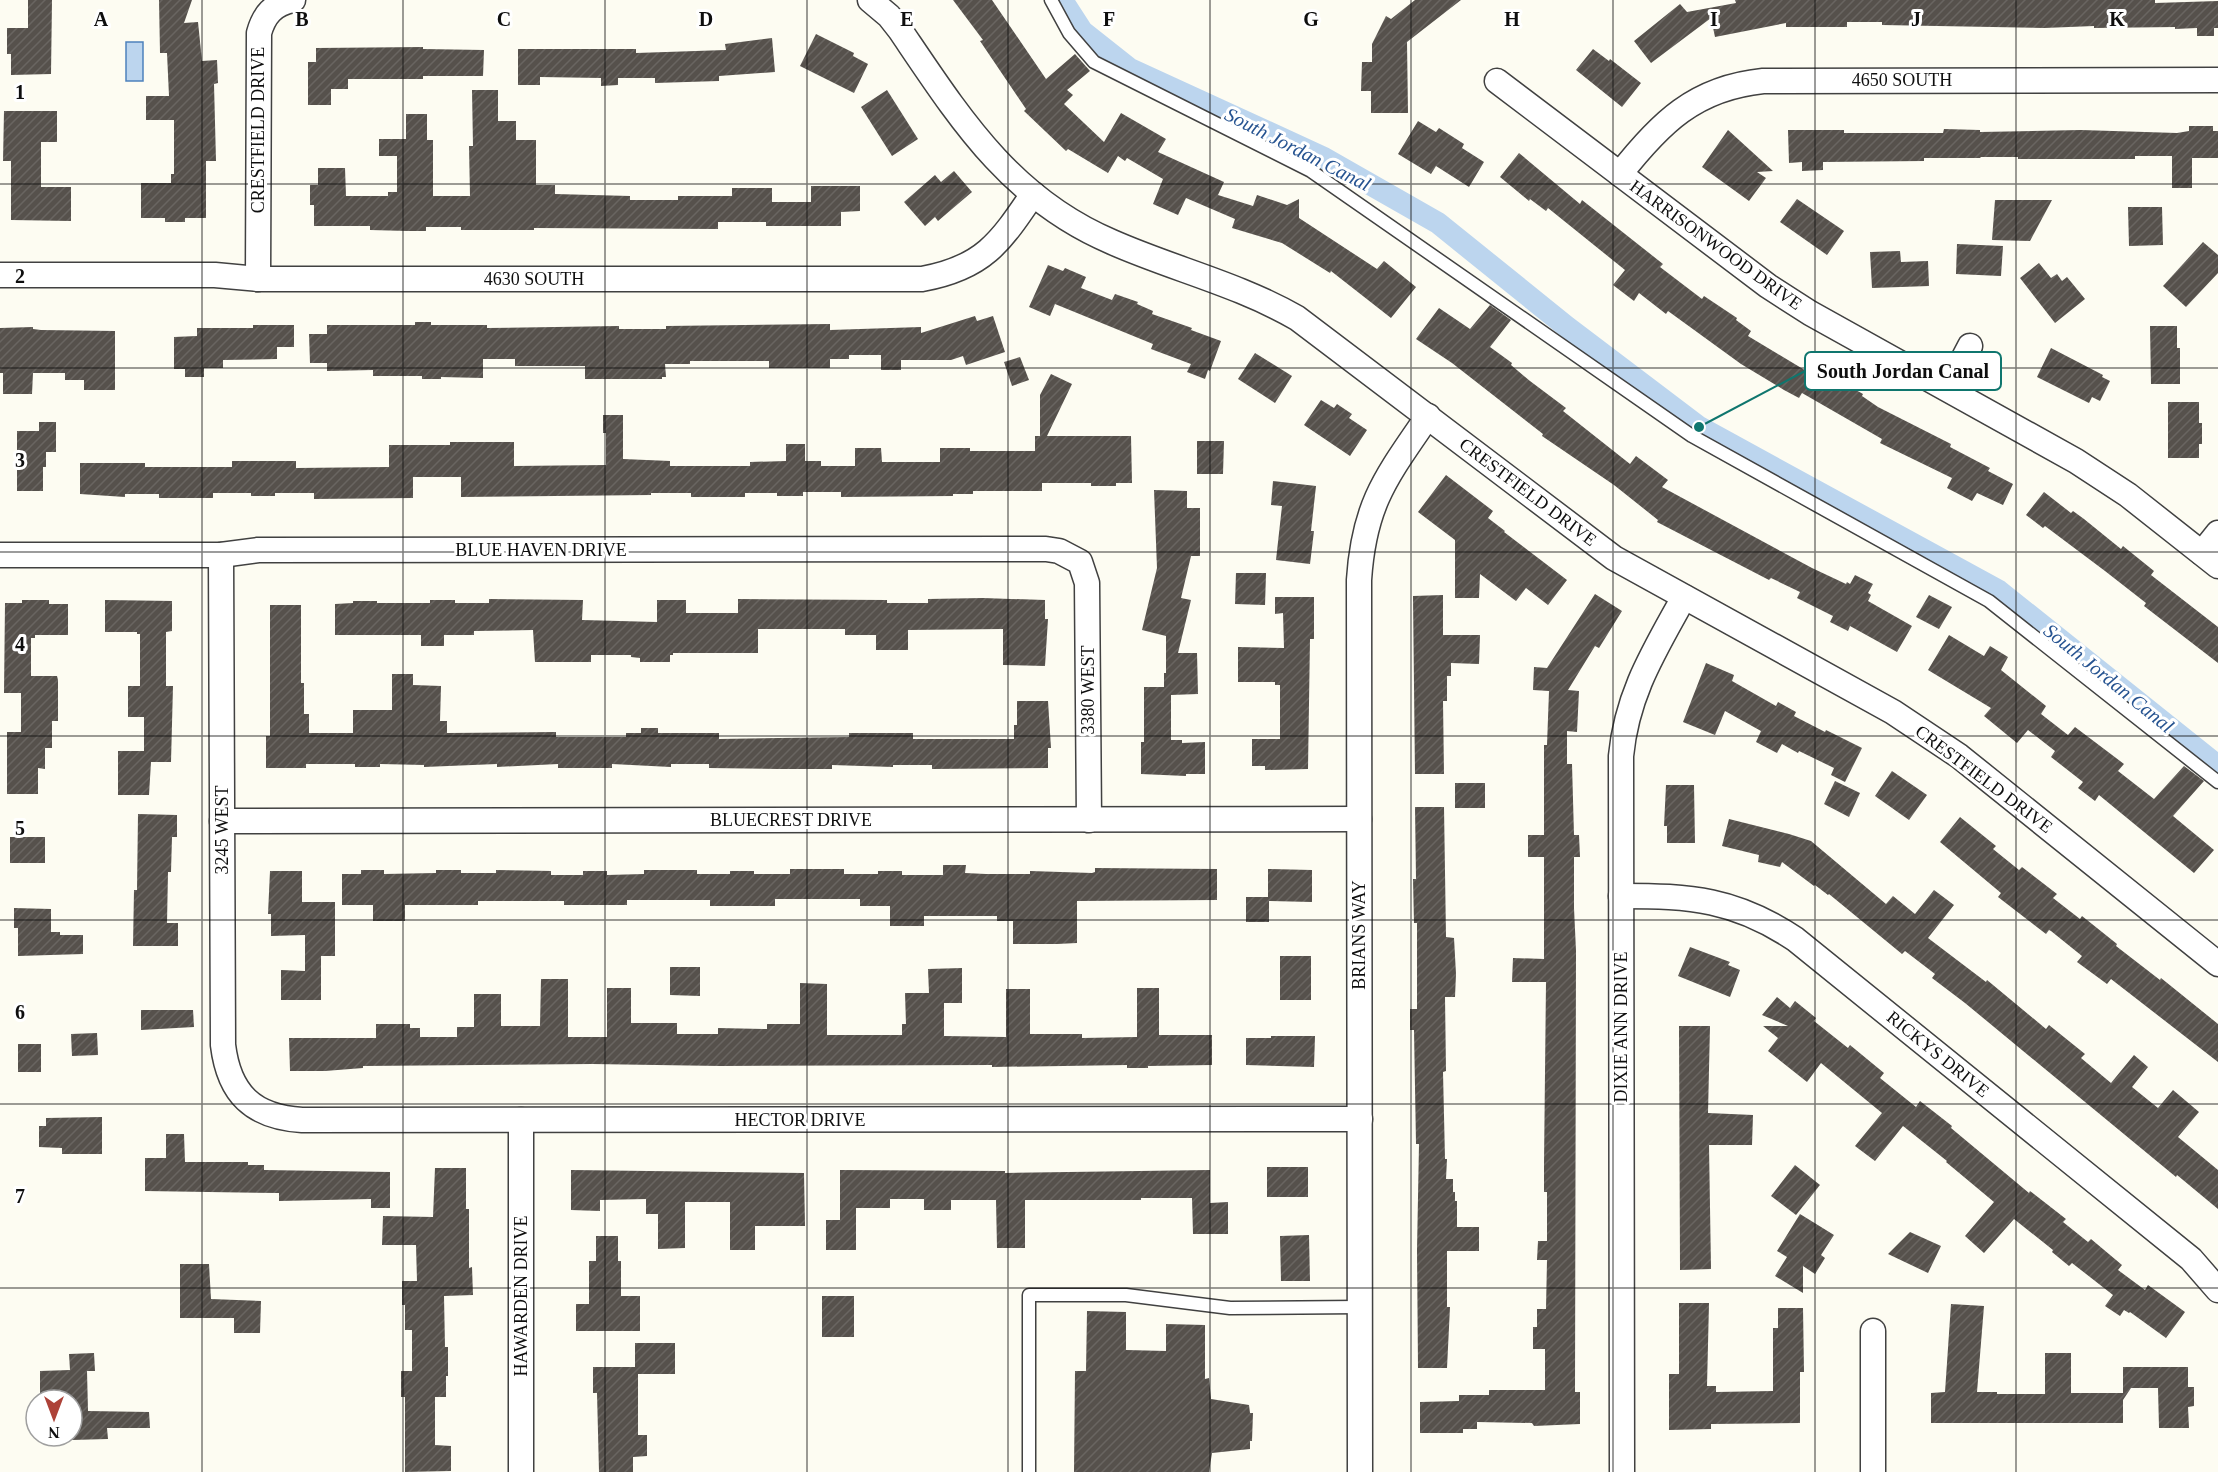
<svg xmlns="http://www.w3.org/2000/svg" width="2218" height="1472" viewBox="0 0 2218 1472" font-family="Georgia,serif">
  <defs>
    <pattern id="building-hatch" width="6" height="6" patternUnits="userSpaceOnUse" patternTransform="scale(1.5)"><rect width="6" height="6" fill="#56514c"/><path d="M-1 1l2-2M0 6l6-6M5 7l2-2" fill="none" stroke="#696561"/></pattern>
  </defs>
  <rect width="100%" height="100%" fill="#fdfcf2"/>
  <rect fill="#bcd5ee" stroke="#4d81bc" stroke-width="1.5" x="126" y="42" width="17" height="39"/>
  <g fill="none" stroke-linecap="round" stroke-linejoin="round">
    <path stroke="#bcd5ee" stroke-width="22" d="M1062,0l20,31 48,38 194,89 114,65 129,104 132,100 300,164 219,175"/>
  </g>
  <g fill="url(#building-hatch)">
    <path d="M28,0h24l-1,74 -40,1v-21h-4v-26h21z"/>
    <path d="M159,0h33l-8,23 14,-1 4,39 15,-1 1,23 -4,1 2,77h-10v57h-21v4h-20v-4h-24v-35h30v-9h3v-54h-28v-24h23l-2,-43h-7z"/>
    <path d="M953,0h39l54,79 29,-25 15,17 -23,19 6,5 -9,9 40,38 17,-29 45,26 -8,13 66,30 -6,13 35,11 4,-11 30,10 12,-6v19l78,51 7,-8 32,26 -25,31 -60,-47 -1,2 -48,-30 -50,-15 3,-9 -49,-21 -8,17 -25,-11 10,-25 -36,-21 -2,3 -7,-5 -10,17 -40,-24 -2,2 -42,-40 2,-2 -46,-68 3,-1z"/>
    <path d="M1415,0h46l-54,42 1,71h-37v-22h-10l1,-29h10v-18l14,-28 5,3z"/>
    <path d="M1735,0h420v3l63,-2v27h-4v8h-17v-8l-22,1v-2l-81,1v-2l-50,2 -162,-3v-3h-35v5h-61v-4l-71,14 -4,-19 -60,45 -17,-22 46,-37 7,8 49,-9z"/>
    <path d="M816,34l38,19 -1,3 15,8 -14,29 -54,-27z"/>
    <path d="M772,38l3,34 -56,4v5l-64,2v-5h-37v7l-17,1v-8l-61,-1v8h-22v-36h118v4l90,-3 -1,-6z"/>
    <path d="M423,47v2l61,1 -1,26h-60v3h-75v10h-17v16h-23v-43h8v-14z"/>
    <path d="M1593,49l16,12 1,-2 31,24 -19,24 -46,-37z"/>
    <path d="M472,90h26v31h18v19h20v45h19v9l75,2v4h48v-4h54v-8h40v14h39v-16h49v25l-19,1v14h-75v-4h-48v7l-184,-1v2h-73v-3h-35v4h-18l-38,-1v-4h-56v-21h-4v-20h8v-17h27l1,28h42v-4h9v-36h-18v-17h27v-25h21v26h6v56h37l-1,-50h4z"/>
    <path d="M887,90l31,49 -26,17 -31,-49z"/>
    <path d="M4,111h53v31h-16v45h30v34l-60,-1v-59h-8z"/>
    <path d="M1418,121l18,11 3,-4 25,16 -2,4 22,14 -15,25 -33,-21 -5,8 -33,-20z"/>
    <path d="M2189,126h24v5h5v27h-26v30h-20v-32h-37v3h-117v-2h-37l-1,1h-56v3l-101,1v8l-21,1v-9l-13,1 -1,-33h56v3h99l1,-4 36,1v2l101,-2 96,3 12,-2z"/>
    <path d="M1728,130l45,41 -16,1 9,6 -17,23 -47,-34z"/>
    <path d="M1519,153l61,51 2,-4 81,64 -3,3 42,32 2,-3 33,22 -1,2 15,11 -3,5 80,48 5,-7 30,17 -1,2 16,11 73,37 -1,3 40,21 -2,3 25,13 -10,21 -26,-12 -5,8 -25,-13 5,-10 -72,-35 2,-4 -80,-46 -3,5 -15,-8 -43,-26 -73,-53 -2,3 -27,-21 -5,8 -21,-16 12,-15 -77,-62 -2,3 -16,-12 -1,2 -29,-24z"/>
    <path d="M954,171l18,21 -34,29 -3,-4 -10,9 -21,-24 31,-27 6,7z"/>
    <path d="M1797,199l47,32 -17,24 -47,-33z"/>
    <path d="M1995,200h57l-22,41 -38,-1z"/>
    <path d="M2128,207h34l1,38 -34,1z"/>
    <path d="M2203,242l15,13v18l-32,34 -23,-21z"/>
    <path d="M1957,244l46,2 -2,30 -45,-2z"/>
    <path d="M1900,251l1,11 27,-1 1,25 -57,2 -2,-36z"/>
    <path d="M2039,263l12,15 6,-4 5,7 5,-4 18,22 -30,24 -35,-45z"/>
    <path d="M1048,265l15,6 2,-3 21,9 -5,11 31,12 3,-6 23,8 -1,2 16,7 -1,3 40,14 -1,2 30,11 -11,30 -2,-1 -3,9 -18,-7 4,-8 -40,-15 2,-5 -98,-40 -5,12 -21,-9z"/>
    <path d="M1490,305l21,15 -21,27 22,16 -1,2 19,16 36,27 -3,3 67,53 6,-8 32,24 -6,7 150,81 34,16 1,-2 3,2 5,-9 18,9 -5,9 3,2 -3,6 44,25 -15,26 -47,-26 -2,5 -18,-9 3,-6 -36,-18 3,-6 -29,-14 -2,2 -112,-58 1,-2 -44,-35 -72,-49 1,-2 -91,-71 -36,-24 23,-31 31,21z"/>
    <path d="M975,316l2,5 16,-5 12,36 -39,13 -3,-9 -12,4h-50v10h-20v-15h-32v4h-19v9h-61v-7h-79v3h-25l1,13h-4v2h-77v-13h-70v-7h-32v19l-42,-1v2h-19v-3h-49v-6l-46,1v-8h-17l-1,-29h18v-9h88v-3h16v3h56v3l132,-2v3h47v-3l164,-2v6l91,-3v6z"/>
    <path d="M253,325h41v22h-17v12l-54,1v8h-19v9h-19v-8h-11v-32l23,-1v-8h56z"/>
    <path d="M2150,326h27v22h3v36h-29z"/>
    <path d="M33,327v2l8,1 74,1v59h-31v-10h-19v-7h-32l-1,21h-29v-21h-3v-45z"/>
    <path d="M2051,348l52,27 -1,2 8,4 -10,20 -8,-4 -3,6 -52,-26z"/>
    <path d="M1255,353l37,23 -17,27 -37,-24z"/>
    <path d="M1020,357l9,23 -17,6 -8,-24z"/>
    <path d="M1051,374l21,10 -25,52h84l1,47h-16v3h-25v-3h-49v8h-69v3h-20v2l-112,1v-5h-38v4h-26v-3h-32v4h-54v-4h-40v2l-190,2v-20h-48v21l-99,1v-6h-39v3h-24v-3h-38v5h-54v-4h-34v3l-45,-3v-31h65v4h87v-6h64v7l93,-1v-22h61v-3h64v24l92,-1v-32h-3v-18h20v44l47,2v5h80v-4l36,-1v-17h19v17h16v5h34v-18h26l1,14h58v-14h30v3h65v-15h5v-41z"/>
    <path d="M1321,400l13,8 3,-4 15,10 -3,4 18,12 -17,26 -46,-31z"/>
    <path d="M2168,402h31v21h3v21h-3v14h-31z"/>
    <path d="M39,422h17v30h-10v15h-3v24h-26v-60h22z"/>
    <path d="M1197,441h27l-1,33h-26z"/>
    <path d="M1446,475l47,36 -5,7 17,13 -1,1 63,48 -19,25 -22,-17 -10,13 -36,-27 -1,24h-24v-58l-37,-28z"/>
    <path d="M1273,481l43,5 -5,45h3l-4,33 -34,-4 6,-54 -11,-1z"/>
    <path d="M1154,490l33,1v17h13v48h-9l-10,42 10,2 -13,53h19l1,41 -27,1v45h11v3l23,-1v32h-19v2l-45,-2v-32h3v-55h20v-14h2v-37l-24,-6 15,-62z"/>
    <path d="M2044,492l27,21 2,-2 11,8 37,30 2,-3 31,25 -3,4 67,52v36l-74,-57 2,-3 -41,-32 -60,-45 -2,2 -17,-13z"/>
    <path d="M1236,573h30l-1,32 -30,-1z"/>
    <path d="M1595,594l27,17 -23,37 -4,-2 -27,44 11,1 -2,41 -10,-1v33h5l2,71h5l1,22h-6v51l2,43 -1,441h5v32l-46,2 -2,-3 -55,-1v7h-14v4h-43v-31l39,-1v-6h30v-5h56v-41h-12v-22h4v-18h9l1,-49h-10l1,-19h9v-49h-3v-28l2,-182h-34l1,-24 31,1v-102h-16v-22h16v-90h3l2,-54 -16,-1 1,-23 13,1z"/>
    <path d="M1443,595v40h37l-1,29 -28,-1v13h-4v25h-4l1,73h-29l-2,-178z"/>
    <path d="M1929,595l23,12 -13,22 -23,-12z"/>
    <path d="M1275,597h39v42h-4l-2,130 -43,1v-4h-13v-27h28v-54h-5v-3h-37v-35l46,1 -1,-35 -8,1z"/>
    <path d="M983,598l62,2v19h3l-3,47 -42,-1v-36l-95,1v20h-32v-15h-31v-6h-87v24h-85v2h-3v7h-30v-4l-9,-1v-2h-40v7h-56l-2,-32 -59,1v4h-30v11h-23v-11h-86v-31l18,-1v-2h24v2h53v-3h25v3h34v-4l94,1 -1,20 75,2v-22h29v13h52v-14l149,1v3h41v-4z"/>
    <path d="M22,600h27v4h19v31h-33v3h-4v38h26l1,4v41h-6v27h-7v21l-7,-1v26h-31v-62h14v-39h-17l1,-90h17z"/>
    <path d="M105,600l67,1v30l-6,1v54h7l-2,76h-20l-2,33h-31v-44h26v-34h-16v-31h12v-52h-3v-2h-32z"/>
    <path d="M270,605h31v78h3v31h5v19h44v-23h39v-36h21v11l28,1 -1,35h7v12l109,-1v5h70v-4h15v-5h17v5h61v6l130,-2v-4h64v6h101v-14h3v-24h31l3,47h-3v20l-116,1v-4h-39v2l-61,-2v4h-54l-69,-1v-4h-38v3l-59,-3v4h-54v-4l-61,3v-3l-73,3v-2l-44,-1v3h-25v-3h-49v4h-40v-32h4z"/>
    <path d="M1949,635l35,21 6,-10 18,11 -7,13 45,36 -5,8 27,21 7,-8 49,37 -6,7 36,28 30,-33 20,15 -31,35 41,34 -20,23 -95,-78 -4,6 -17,-13 5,-6 -32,-25 4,-6 -27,-21 -11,13 -33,-27 7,-8 -63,-38z"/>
    <path d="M1706,663l28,12 -2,6 44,25 2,-4 18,10 -2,4 31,16 1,-2 36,18 -17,34 -14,-7 3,-7 -35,-17 -1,2 -16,-9 -5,9 -21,-11 5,-11 -36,-20 -10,24 -32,-13z"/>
    <path d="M1892,771l35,24 -18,25 -34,-24z"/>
    <path d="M1835,781l25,12 -11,24 -25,-13z"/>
    <rect x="1455" y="783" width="30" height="25"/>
    <path d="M1666,785h28l1,58h-28v-17h-3z"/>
    <path d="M1415,807h29l2,130 8,1 2,36 -1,23h-10l1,74 -3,1 2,87h2l-1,20h7v13h2v9h2v26h22v24h-32v56h3l-3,61h-29l-1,-118 2,-106h-3l-2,-114h-4v-21h7v-86h-3l-1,-44h3z"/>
    <path d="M138,814l39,1v22h-5l-1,35h-3l-1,51h11v23h-45l1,-56h3z"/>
    <path d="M1960,817l36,29 -3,3 26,21 3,-3 35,27 -4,4 27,21 2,-3 35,28 -1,2 44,34 1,-2 57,46v38l-107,-83 -4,5 -30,-22 5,-6 -31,-25 -2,-1 -3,4 -48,-37 3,-4 -61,-51z"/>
    <path d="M1729,819l60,15 22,7 75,63 7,-8 22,18 19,-24 20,15 -26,33 58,44 1,-2 59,49 3,-4 36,29 -4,4 30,25 23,-28 14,12 -16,20 26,21 15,-18 26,22 -21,25 40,33v39l-41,-34 -1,2 -211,-174 -33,-25 3,-4 -30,-23 -3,3 -73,-60 -1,1 -13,-10 -1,1 -32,-24 -2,5 -22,-5 1,-7 -37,-9z"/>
    <rect x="10" y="837" width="35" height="26"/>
    <path d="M943,865h23l-1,8 21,1h44v-3l62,2 3,-1v-4l122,1v31l-140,1v42l-20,1h-44v-23h-16v-5h-73v10h-34v-20h-30v-7h-85v7h-65v-6h-83v5h-63v-4h-86v4h-73v16h-32v-16h-31v-31h19v-4h23v4l52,-1v-3h25v3h35v-3l55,1v4h32v-4h24v4l37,-1v-4h53v4h33v-3h24v3h36v-5h54v5h34v-3h24v4h41z"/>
    <path d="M1268,869l44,1v32l-43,-1v21h-23v-25h22z"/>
    <path d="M270,871h32v31h33v54h-14v44h-40v-30l24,1v-36l-34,1v-22h-3z"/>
    <path d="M14,908l37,1v23h9v3h23v19l-65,2v-28h-4z"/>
    <path d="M1690,947l40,15 -2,3 12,5 -10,27 -52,-21z"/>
    <rect x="1280" y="956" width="31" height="44"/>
    <path d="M670,967h30v29l-30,-1z"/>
    <path d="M962,968v35h-18v33l62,1v-48h24v45h52v4l55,-1v-49h22v47h53v30l-64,1v2h-21v-3l-135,2v-2l-271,1 -129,-2 -229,2v2l-38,3h-35l-1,-33h87v-14h34v4h10v9h37v-10h17v-33h27v32h39l1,-47h27v58h39v-49h24v35h46v11h41v-6l49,1v-5h33v-41l27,1v51h75v-11h4l-1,-31h24l-1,-24z"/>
    <path d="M1777,997l13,11 5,-7 21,17 -2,3 34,27 2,-3 34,28 -4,5 36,29 4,-6 32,25 -1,2 78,65 1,-2 36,28 -3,3 25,20 3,-3 31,26 -4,5 27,20 3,-5 37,27 -19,26 -36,-26 -1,1 -5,-3 -4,6 -15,-10 8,-11 -41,-32 -3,3 -17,-14 1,-2 -39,-31 -30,34 -19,-17 29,-34 -48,-40 1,-1 -44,-35 -28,35 -20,-15 27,-33 -61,-50 -14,19 -39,-31 10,-13 -15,-12h25l-26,-11z"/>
    <path d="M141,1010h52l1,17 -53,3z"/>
    <path d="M1679,1026h31l-2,87 45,2 -1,30h-43l2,124 -31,1z"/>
    <path d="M97,1033l1,22 -26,1 -1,-22z"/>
    <path d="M1271,1036h44l-1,31 -68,-2v-27h25z"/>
    <rect x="18" y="1044" width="23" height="28"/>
    <path d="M102,1117v37h-40v-6l-23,-1v-21h7v-8z"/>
    <path d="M166,1134h18l1,28h63v3h16v5l126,2v36h-19v-9l-92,2v-8l-134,-2v-33h21z"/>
    <path d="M1795,1165l25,20 -24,30 -25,-19z"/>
    <rect x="1267" y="1167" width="41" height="30"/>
    <path d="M435,1168h31v41h3v59l3,-1 1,28 -29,1 1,51h3v29h-2v21h-11v48l16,1v25l-46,1v-75h-4v-26h11v-41h-7v-25h-3v-24h15l-1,-36h-34l1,-29 50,1z"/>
    <path d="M571,1170l233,3 1,53h-50v24h-25v-48h-45v46l-27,1v-35h-12v-15l-46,1v11l-29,-1z"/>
    <path d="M840,1170l165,1v2l205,-3v33l18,-1v32h-35l-1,-36h-51v2h-116v48h-28l-1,-48h-45v10h-27v-11h-34v9h-34v42h-30v-30h14z"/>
    <path d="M1800,1214l34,21 -13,20 4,3 -10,16 -12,-8v27l-28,-17 12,-19 -10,-6z"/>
    <path d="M1910,1232l31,14 -13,27 -40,-19z"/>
    <path d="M1309,1235l1,46h-29l-1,-45z"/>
    <path d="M596,1236h22v25h3v35h19v35h-64v-27h13v-43h7z"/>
    <path d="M180,1264h29l2,35 50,2 -1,32h-26v-15h-54z"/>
    <rect x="822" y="1296" width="32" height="41"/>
    <path d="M1679,1303h30l-2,83h9v6l57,-1v-63h5v-20h25l1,64h-4v51l-89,1v5l-42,1v-56h10z"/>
    <path d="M1951,1304l33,2 -7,86h20v2h48v-41h26v40h52v-26h65v20h6v19l-6,1 1,21h-30l-1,-40h-27l-8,12v23h-192v-30l14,-1z"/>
    <path d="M1087,1311l39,1v38l40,1v-27l39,1v54l4,-1 2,21 38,6 1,8h3l-1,28h-2v8l-38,4 -3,19h-135l1,-101h11z"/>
    <path d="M635,1343h40v31h-37v61h9v21l-14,1v15h-34l-2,-79h-4v-26h42z"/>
    <path d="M94,1353l1,18h-8l1,40 61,1 1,16h-43l1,11 -36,1v-40h-28v-4h-4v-25l30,-1 -1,-16z"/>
  </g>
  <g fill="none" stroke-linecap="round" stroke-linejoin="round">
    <defs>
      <g id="service">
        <path d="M1051,0l18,33 25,29 217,109 381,265 297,165 229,181"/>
        <path d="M1029,1472v-177h97l104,13 130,-1"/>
      </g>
      <g id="minor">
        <path d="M870,0l19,16 11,14c59,87 110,169 212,212 61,27 126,42 185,76l317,240 279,154 66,44 259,208"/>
        <path d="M1497,81l271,205 42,27 266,148 52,34 90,71"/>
        <path d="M1620,174c40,-51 75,-86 143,-93l455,-1"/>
        <path d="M0,275h215l43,4h664c61,-11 78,-36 111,-85"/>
        <path d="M258,279l1,-246c5,-18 14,-29 34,-33"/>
        <path d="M1948,388l22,-42"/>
        <path d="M2202,553l16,-20"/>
        <path d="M0,555h221l37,-5 788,-1 13,2 21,11 7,21 2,237"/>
        <path d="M221,555l2,490c6,49 30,72 79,75l1058,-1"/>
        <path d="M222,821l1137,-2"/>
        <path d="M1621,896c70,0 114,3 174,43l396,320 27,31"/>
        <path d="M521,1120v352"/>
        <path d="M1360,1472l-1,-892c5,-77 28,-104 69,-164"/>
        <path d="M1622,1472l-1,-716c6,-63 34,-106 63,-159"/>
        <path d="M1873,1472v-141"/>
      </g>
    </defs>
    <use href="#service" stroke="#414141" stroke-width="15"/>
    <use href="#minor" stroke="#414141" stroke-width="27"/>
    <use href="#service" stroke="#fff" stroke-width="12"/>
    <use href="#minor" stroke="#fff" stroke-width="24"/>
  </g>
  <path fill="none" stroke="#0e0e0e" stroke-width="1.5" stroke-opacity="0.55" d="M202,0v1472M403,0v1472M605,0v1472M807,0v1472M1008,0v1472M1210,0v1472M1411,0v1472M1613,0v1472M1815,0v1472M2016,0v1472M0,184h2218M0,368h2218M0,552h2218M0,736h2218M0,920h2218M0,1104h2218M0,1288h2218"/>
  <g text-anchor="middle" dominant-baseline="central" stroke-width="6" stroke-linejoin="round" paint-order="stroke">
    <g font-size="18" fill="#0e0e0e" stroke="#fff">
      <text x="1902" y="80">4650 SOUTH</text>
      <text transform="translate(258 130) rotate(-90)">CRESTFIELD DRIVE</text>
      <text transform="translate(1716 245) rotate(36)">HARRISONWOOD DRIVE</text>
      <text x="534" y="279">4630 SOUTH</text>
      <text transform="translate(1528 492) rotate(37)">CRESTFIELD DRIVE</text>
      <text x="541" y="550">BLUE HAVEN DRIVE</text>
      <text transform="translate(1088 690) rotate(-90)">3380 WEST</text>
      <text transform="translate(1984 779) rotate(37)">CRESTFIELD DRIVE</text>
      <text x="791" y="820">BLUECREST DRIVE</text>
      <text transform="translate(222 830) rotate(-90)">3245 WEST</text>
      <text transform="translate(1359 935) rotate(-90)">BRIANS WAY</text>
      <text transform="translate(1621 1027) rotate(-90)">DIXIE ANN DRIVE</text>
      <text transform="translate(1938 1054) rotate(39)">RICKYS DRIVE</text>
      <text x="800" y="1120">HECTOR DRIVE</text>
      <text transform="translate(521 1296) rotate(-90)">HAWARDEN DRIVE</text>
    </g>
    <g font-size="20" font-style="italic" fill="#275491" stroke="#fff">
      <text transform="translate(1298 149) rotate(27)">South Jordan Canal</text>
      <text transform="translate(2109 678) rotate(39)">South Jordan Canal</text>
    </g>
  </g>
  <g font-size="20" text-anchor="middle" font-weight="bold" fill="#0e0e0e" stroke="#fff" stroke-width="6" stroke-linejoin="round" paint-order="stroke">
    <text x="101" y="26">A</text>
    <text x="302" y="26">B</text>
    <text x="504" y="26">C</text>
    <text x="706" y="26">D</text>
    <text x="907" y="26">E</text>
    <text x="1109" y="26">F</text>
    <text x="1311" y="26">G</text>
    <text x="1512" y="26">H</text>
    <text x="1714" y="26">I</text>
    <text x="1916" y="26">J</text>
    <text x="2117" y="26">K</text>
    <text x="20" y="99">1</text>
    <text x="20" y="283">2</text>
    <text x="20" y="467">3</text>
    <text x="20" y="651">4</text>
    <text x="20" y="835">5</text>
    <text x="20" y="1019">6</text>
    <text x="20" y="1203">7</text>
  </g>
  <path fill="none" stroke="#0f766e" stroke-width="2" d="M1699 427L1805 371"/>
  <circle fill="#0f766e" stroke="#fff" stroke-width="2" cx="1699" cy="427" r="6"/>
  <rect fill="#fff" stroke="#0f766e" stroke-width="2" x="1805" y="352" width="196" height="38" rx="6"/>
  <g font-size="20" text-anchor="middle" font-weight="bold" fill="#0e0e0e">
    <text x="1903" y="378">South Jordan Canal</text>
  </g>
  <g transform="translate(54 1418) rotate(180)"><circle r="28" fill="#ffffff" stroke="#9f9f9f" stroke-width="1.5"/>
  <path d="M0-4.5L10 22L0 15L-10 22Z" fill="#ad4238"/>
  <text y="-9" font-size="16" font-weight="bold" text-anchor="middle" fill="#0e0e0e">N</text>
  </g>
</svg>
